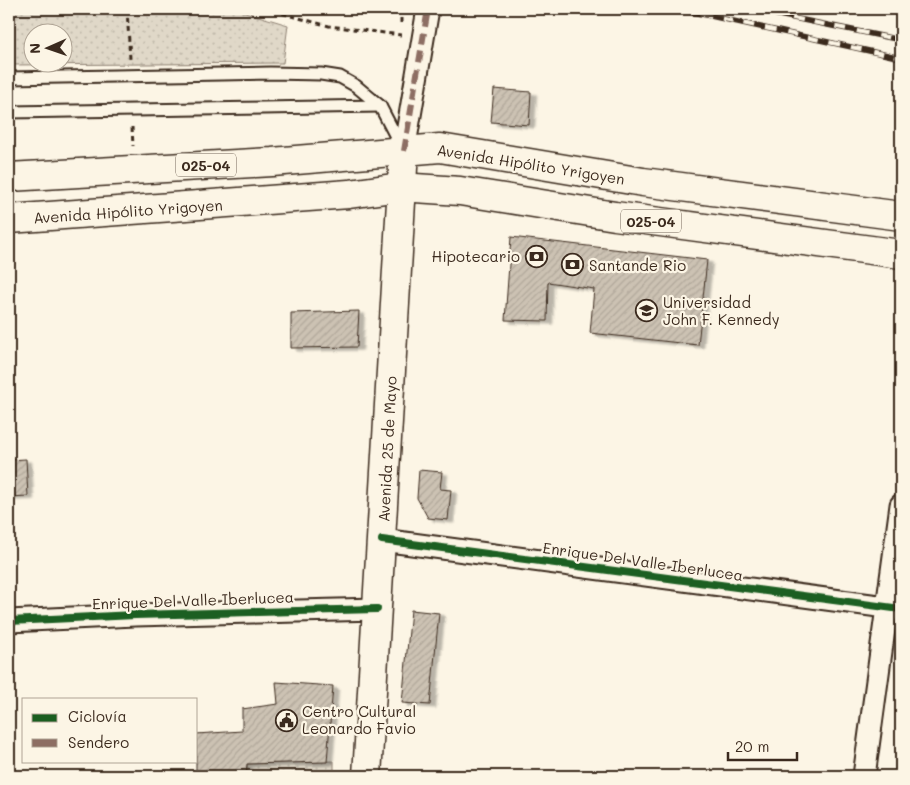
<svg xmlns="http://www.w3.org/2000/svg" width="910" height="785" viewBox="0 0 910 785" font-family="Mali,sans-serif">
  <defs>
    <pattern id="park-dots" width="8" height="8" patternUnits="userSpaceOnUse" patternTransform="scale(1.25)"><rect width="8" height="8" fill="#e0d8c8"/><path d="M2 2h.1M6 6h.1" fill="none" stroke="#c1baab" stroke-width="1.8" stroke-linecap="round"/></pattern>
    <pattern id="building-hatch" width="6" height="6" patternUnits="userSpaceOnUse" patternTransform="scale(1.25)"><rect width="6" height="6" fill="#ccc2b3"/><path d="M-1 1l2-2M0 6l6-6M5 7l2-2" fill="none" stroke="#b0a79a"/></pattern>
    <filter id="shadow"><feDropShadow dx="5.5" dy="3" stdDeviation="1" flood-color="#0004"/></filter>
  </defs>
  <rect width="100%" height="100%" fill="#fcf5e5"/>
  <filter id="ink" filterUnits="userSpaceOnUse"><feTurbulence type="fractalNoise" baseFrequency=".02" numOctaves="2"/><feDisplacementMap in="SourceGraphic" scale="10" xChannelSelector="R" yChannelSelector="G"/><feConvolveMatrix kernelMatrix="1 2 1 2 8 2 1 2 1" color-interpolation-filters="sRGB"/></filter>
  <g filter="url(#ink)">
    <g fill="url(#park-dots)" stroke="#8e8173" fill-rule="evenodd">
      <path d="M9,9h226l53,16 -5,38 -274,2zM32,32h30v30h-30z"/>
      <path d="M334,761v15h-87v-12z"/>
    </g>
    <g fill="url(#building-hatch)" stroke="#3b2a1e" filter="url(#shadow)">
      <path d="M494,89l37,3 -2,33 -38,-3z"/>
      <path d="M511,237l196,23 -9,85 -108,-12 4,-44 -46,-7 -1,39 -42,-1z"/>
      <path d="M359,311l-2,36 -66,1v-35z"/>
      <path d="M26,459l2,37 -19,1v-37z"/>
      <path d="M419,470l23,2 -2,17 11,1 -3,30 -20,-2 -11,-20z"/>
      <path d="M411,610l28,3 -9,92 -28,-2z"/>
      <path d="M276,682l57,4 -6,76 -80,2 -1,12h-50v-42l46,-3v-22l36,-5z"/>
    </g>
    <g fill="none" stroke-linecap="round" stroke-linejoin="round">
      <defs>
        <g id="lane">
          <path d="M9,78l261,-5 51,1 19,3 16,9 24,20 23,44"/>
          <path d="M9,112l371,-6"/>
        </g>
        <g id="street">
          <path d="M404,151l24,-142"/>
          <path d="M382,540l519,69"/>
          <path d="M9,621l126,-6 242,-6"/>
          <path d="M864,776l37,-271"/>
        </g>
        <path id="secondary" d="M367,776l37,-625"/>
        <g id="primary">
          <path d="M9,177l263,-15 168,-14 203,34 258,34"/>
          <path d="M9,219l340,-25 51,-7 60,4 155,25 286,38"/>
        </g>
      </defs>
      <use href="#lane" stroke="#3b2a1e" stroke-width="15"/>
      <use href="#street" stroke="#3b2a1e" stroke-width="25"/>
      <use href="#secondary" stroke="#3b2a1e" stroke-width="31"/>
      <use href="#primary" stroke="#3b2a1e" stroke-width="31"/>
      <g stroke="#3b2a1e" stroke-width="3" stroke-dasharray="5 4" stroke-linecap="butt">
        <path d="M127,9l3,50"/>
        <path d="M265,9l64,17 72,9"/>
        <path d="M401,9v18"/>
        <path d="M132,127l1,19"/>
      </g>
      <use href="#lane" stroke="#fcf5e5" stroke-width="11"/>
      <use href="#street" stroke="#fcf5e5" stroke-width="21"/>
      <use href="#secondary" stroke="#fcf5e5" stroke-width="28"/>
      <use href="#primary" stroke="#fcf5e5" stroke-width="28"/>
      <defs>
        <g id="rail">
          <path d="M679,9l222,49"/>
          <path d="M749,9l152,31"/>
          <path d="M892,9l9,2"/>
        </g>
      </defs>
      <use href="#rail" stroke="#3b2a1e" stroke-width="5.5"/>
      <use href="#rail" stroke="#fcf5e5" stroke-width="4" stroke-dasharray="11" stroke-linecap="butt"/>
      <path stroke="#8d6e63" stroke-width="6" stroke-dasharray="12 6" stroke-linecap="butt" d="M404,151l24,-142"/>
      <defs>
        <g id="cycleway">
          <path d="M382,540l519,69"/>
          <path d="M9,621l126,-6 242,-6"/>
        </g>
      </defs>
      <use href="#cycleway" stroke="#fcf5e5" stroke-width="11"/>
      <use href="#cycleway" stroke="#1b5e20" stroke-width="8"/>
    </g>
  </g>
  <defs>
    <symbol id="bank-ring" viewBox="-11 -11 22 22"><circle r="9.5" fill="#fcf5e5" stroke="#3b2a1e" stroke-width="1.5"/><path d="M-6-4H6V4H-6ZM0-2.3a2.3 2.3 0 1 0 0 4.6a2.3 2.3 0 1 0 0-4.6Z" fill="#3b2a1e"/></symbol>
    <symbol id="university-ring" viewBox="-11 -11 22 22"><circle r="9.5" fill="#fcf5e5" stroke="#3b2a1e" stroke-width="1.5"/><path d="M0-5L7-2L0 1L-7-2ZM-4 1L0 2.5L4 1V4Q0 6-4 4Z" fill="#3b2a1e"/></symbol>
    <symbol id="civic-ring" viewBox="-11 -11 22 22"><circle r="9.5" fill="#fcf5e5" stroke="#3b2a1e" stroke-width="1.5"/><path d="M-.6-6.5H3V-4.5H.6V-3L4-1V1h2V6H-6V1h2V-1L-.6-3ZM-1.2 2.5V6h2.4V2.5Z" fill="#3b2a1e"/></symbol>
  </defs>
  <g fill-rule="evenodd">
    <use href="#bank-ring" x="524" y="244" width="25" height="25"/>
    <use href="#bank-ring" x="560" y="252" width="25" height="25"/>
    <use href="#university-ring" x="634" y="298" width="25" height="25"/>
    <use href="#civic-ring" x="274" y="708" width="25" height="25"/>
  </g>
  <g text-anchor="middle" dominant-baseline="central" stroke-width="4.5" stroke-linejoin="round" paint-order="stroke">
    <g fill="#fcf5e5" stroke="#75675a" stroke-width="1">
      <rect x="176" y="153.5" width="60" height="23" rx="4"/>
      <rect x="621" y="209.5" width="60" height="23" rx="4"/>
    </g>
    <g font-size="14" font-weight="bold" fill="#3b2a1e">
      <text x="206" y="165">025-04</text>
      <text x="651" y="221">025-04</text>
    </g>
    <g font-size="15" fill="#3b2a1e" stroke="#fcf5e5">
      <text transform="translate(531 164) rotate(9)">Avenida Hipólito Yrigoyen</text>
      <text transform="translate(128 211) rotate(-4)">Avenida Hipólito Yrigoyen</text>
      <text transform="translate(387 449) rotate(-87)">Avenida 25 de Mayo</text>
      <text transform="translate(643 561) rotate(8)">Enrique Del Valle Iberlucea</text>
      <text transform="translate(193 600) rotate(-2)">Enrique Del Valle Iberlucea</text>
    </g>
    <g font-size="15" fill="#3b2a1e" stroke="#fcf5e5" text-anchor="start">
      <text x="520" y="256" text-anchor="end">Hipotecario</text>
      <text x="589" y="265">Santande Rio</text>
      <text x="663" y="302">Universidad<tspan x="663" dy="17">John F. Kennedy</tspan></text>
      <text x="302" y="711">Centro Cultural<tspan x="302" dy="17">Leonardo Favio</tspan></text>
    </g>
  </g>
  <rect width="910" height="785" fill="none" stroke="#fcf5e5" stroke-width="30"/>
  <rect x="15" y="15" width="880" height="755" fill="none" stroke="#3b2a1e" stroke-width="2" filter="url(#ink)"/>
  <rect x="22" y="698" width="175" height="65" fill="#fcf5e5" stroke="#afa495"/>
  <rect x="32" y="714" width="25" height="8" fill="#1b5e20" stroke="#afa495"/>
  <text x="68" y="722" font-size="15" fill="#3b2a1e">Ciclovía</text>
  <rect x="32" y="739" width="25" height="8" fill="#8d6e63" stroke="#afa495"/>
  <text x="68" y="748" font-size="15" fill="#3b2a1e">Sendero</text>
  <g transform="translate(48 48) rotate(268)"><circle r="24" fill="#fcf5e5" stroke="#afa495"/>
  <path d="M0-4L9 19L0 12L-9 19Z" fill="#3b2a1e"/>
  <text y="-8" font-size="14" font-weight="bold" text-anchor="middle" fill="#3b2a1e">N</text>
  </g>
  <path d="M728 752v8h69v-8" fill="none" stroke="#3b2a1e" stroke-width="2.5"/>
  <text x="735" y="752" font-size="15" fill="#3b2a1e" stroke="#fcf5e5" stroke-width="4" paint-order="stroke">20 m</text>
</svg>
